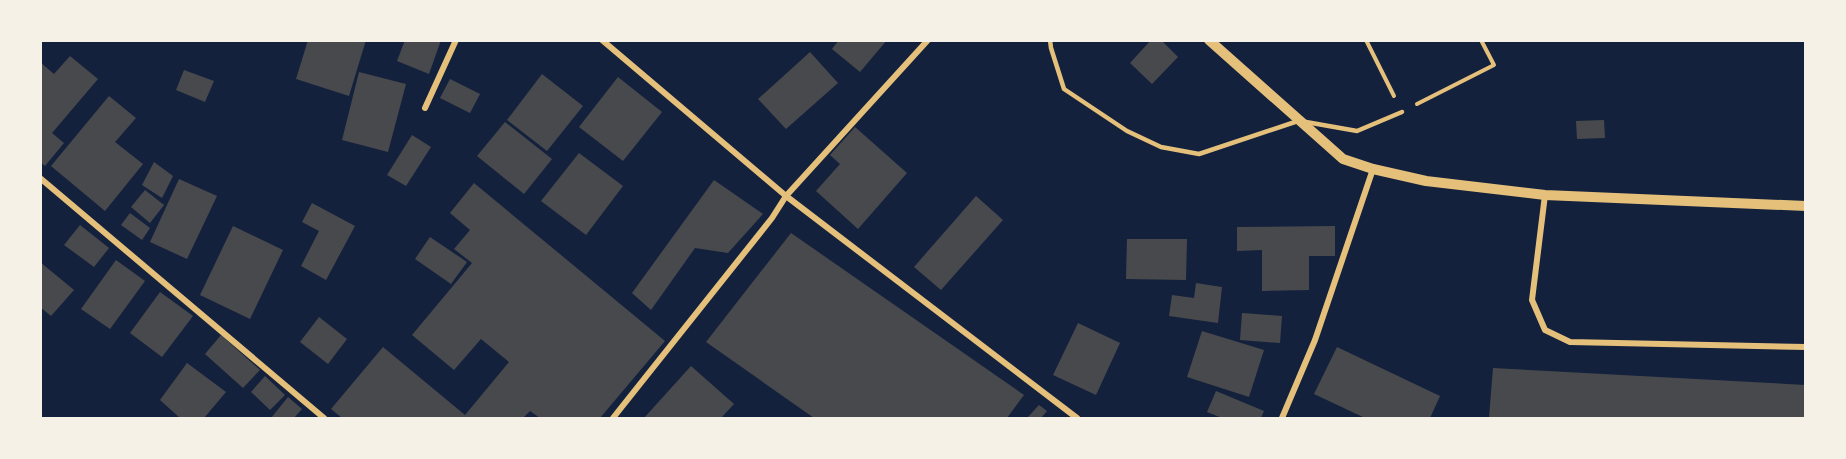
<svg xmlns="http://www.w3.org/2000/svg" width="1846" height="459" viewBox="0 0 1846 459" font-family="Mulish,sans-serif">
  <rect width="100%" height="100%" fill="#14213d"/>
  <g fill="#48494c">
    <path d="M308,40h58l-17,56 -53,-17z"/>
    <path d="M405,40h36l-12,34 -32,-13z"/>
    <path d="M839,40h48l-27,32 -28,-23z"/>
    <path d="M1151,40h10l17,17 -26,27 -22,-21z"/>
    <path d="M810,52l28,31 -52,46 -28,-30z"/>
    <path d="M70,56l28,23 -46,54 12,10 -19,23 -5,-4v-100l14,12z"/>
    <path d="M184,70l30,11 -9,21 -29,-12z"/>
    <path d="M359,72l47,12 -18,68 -46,-12z"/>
    <path d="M542,74l41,32 -36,45 -40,-31z"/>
    <path d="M618,77l44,35 -39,49 -44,-34z"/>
    <path d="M450,79l30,15 -10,19 -30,-15z"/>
    <path d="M109,96l27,22 -21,24 28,22 -38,47 -54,-45z"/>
    <path d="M1604,120l1,18 -28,1 -1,-18z"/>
    <path d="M505,122l47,37 -28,35 -47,-38z"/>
    <path d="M855,127l52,46 -49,56 -42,-38 24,-27 -10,-9z"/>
    <path d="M412,135l19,12 -25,39 -19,-11z"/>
    <path d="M579,153l44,33 -37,49 -45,-34z"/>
    <path d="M154,162l19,14 -11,22 -20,-13z"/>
    <path d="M179,179l38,17 -30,63 -37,-17z"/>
    <path d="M714,180l49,34 -35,39 -33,-5 -44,62 -19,-17z"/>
    <path d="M474,183l191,158 -65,77h-60l-10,-7 -7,7h-181l-11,-9 52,-62 82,68 44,-53 -28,-23 -27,31 -42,-35 60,-72 -18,-14 16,-19 -20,-17z"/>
    <path d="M145,190l19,15 -14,18 -19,-16z"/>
    <path d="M976,196l27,24 -62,70 -27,-23z"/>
    <path d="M312,203l43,23 -29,54 -25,-14 18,-35 -17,-9z"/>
    <path d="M130,213l20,15 -8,12 -21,-15z"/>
    <path d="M80,225l29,23 -15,19 -30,-22z"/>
    <path d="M233,226l50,24 -33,69 -50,-24z"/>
    <path d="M1335,226v30h-26v34l-47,1v-41l-25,1v-24z"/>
    <path d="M791,233l233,162 -17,23h-193l-108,-76z"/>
    <path d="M430,237l37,25 -16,22 -36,-25z"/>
    <path d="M1127,239h60l-1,41 -60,-1z"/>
    <path d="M116,260l29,21 -35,48 -29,-20z"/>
    <path d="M40,262l34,28 -23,26 -11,-9z"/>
    <path d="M1196,283l26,4 -4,36 -49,-7 3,-21 22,3z"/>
    <path d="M160,292l33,24 -31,41 -32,-24z"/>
    <path d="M1242,313l40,3 -2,27 -40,-3z"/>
    <path d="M319,317l28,22 -19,25 -28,-22z"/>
    <path d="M1078,323l42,20 -24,52 -43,-20z"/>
    <path d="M1202,331l62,19 -15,47 -62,-20z"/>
    <path d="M221,335l39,35 -17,18 -38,-34z"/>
    <path d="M1337,347l103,49 -10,22h-65l-51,-24z"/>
    <path d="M187,363l39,29 -22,26h-24l-20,-18z"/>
    <path d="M691,366l43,38 -13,14h-77z"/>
    <path d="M1493,368l313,17v33h-317z"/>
    <path d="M265,376l20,19 -15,15 -19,-18z"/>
    <path d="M1216,391l48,20 -3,7h-39l-15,-6z"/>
    <path d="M288,397l14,12 -8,9h-23z"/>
    <path d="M1039,405l8,6 -6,7h-14z"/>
  </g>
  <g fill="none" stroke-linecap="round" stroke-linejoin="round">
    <g stroke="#e5c07b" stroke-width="4">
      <path d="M1366,40l28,56"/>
      <path d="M1417,104l77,-39 -13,-25"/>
    </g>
    <g stroke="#e5c07b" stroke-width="4.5">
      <path d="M1050,40l1,8 13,41 63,42 34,16 38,7 99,-33"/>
      <path d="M1306,122l51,9 45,-19"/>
    </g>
    <g stroke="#e5c07b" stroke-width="6">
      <path d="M602,40l184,156 291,222"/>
      <path d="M425,108l31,-68"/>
      <path d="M40,178l284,240"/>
      <path d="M1545,195l-13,105 13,30 25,12 236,5"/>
      <path d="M613,418l159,-200 14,-22 142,-156"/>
      <path d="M1282,418l33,-78 58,-171"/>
    </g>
    <path stroke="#e5c07b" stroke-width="10" d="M1209,40l134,119 30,10 53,12 119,14 261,11"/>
  </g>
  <rect width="1846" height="459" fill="none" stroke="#f6f1e7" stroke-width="84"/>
</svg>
